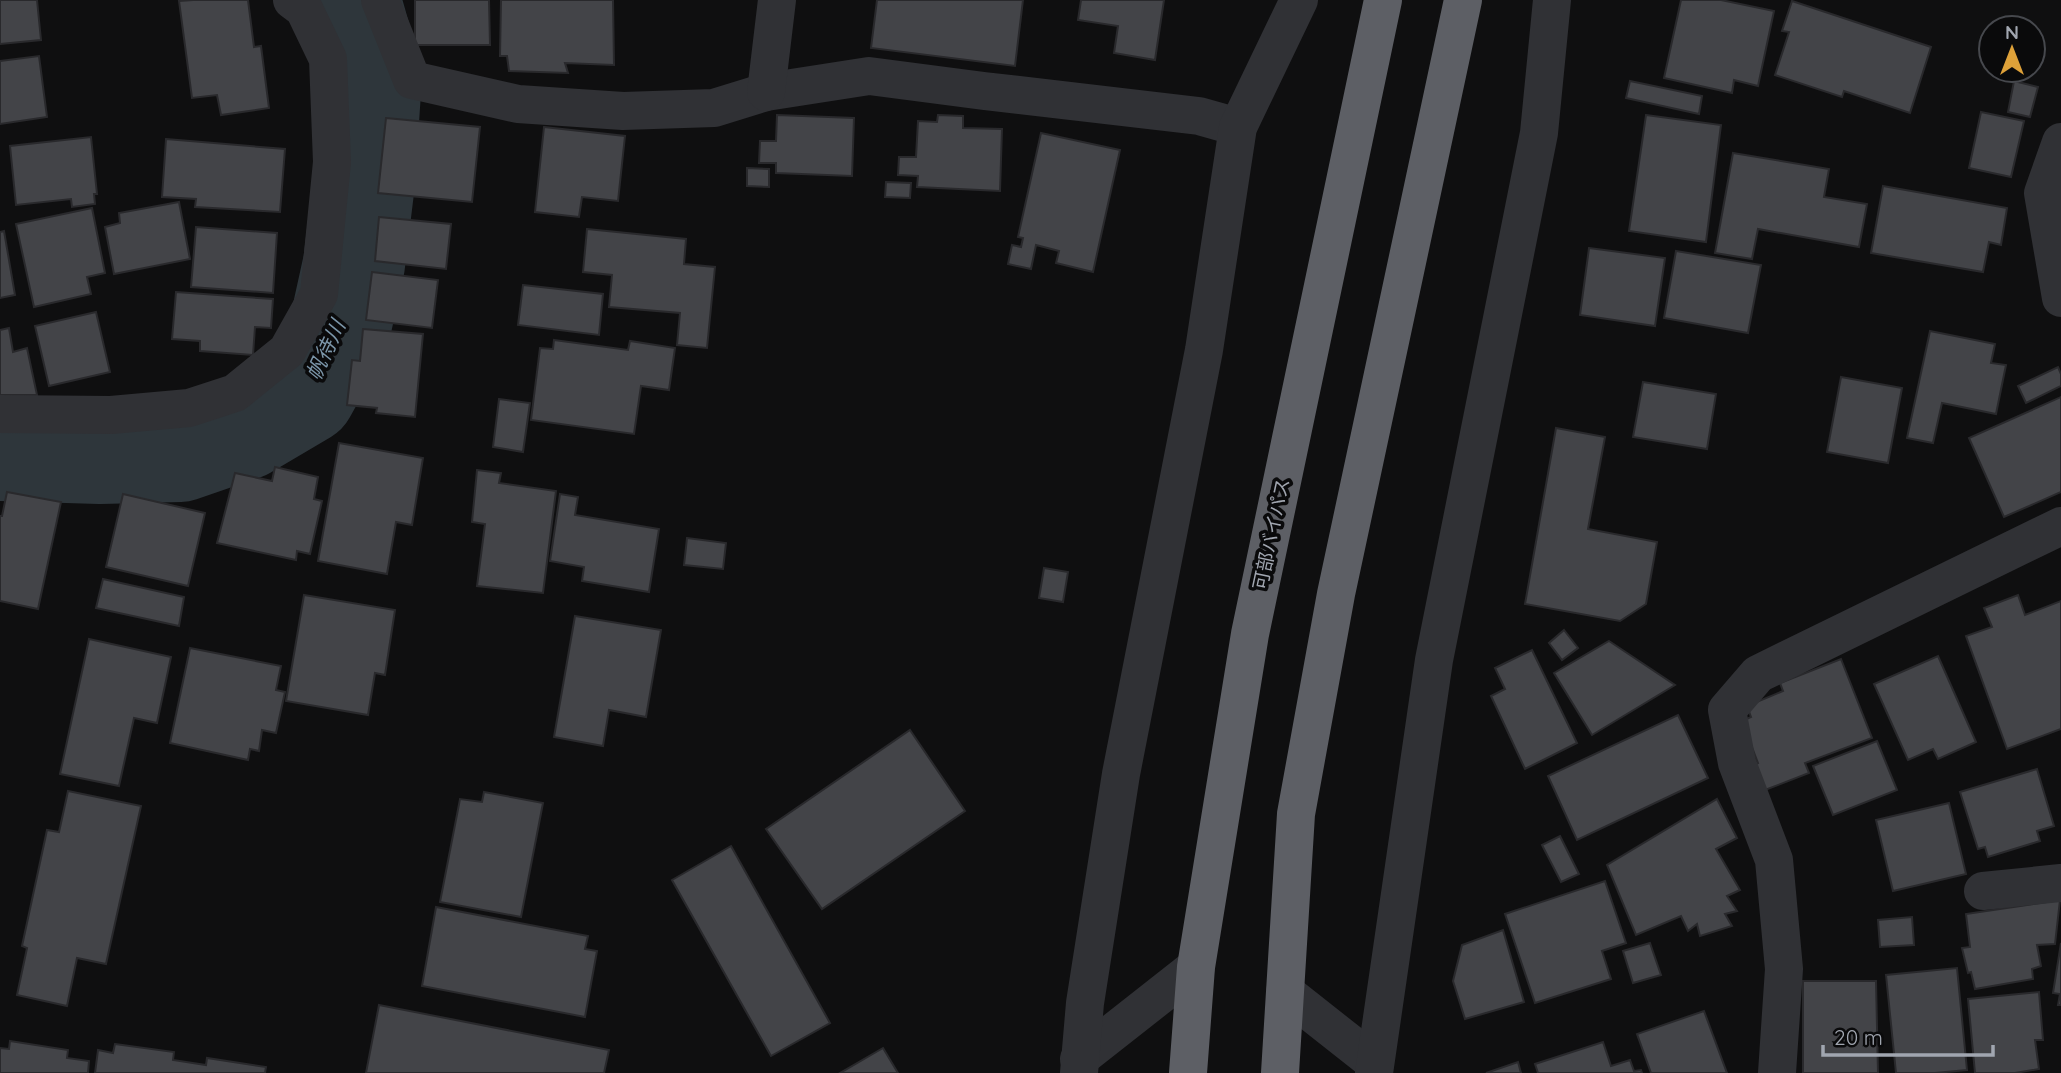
<svg xmlns="http://www.w3.org/2000/svg" width="2061" height="1073" viewBox="0 0 2061 1073" font-family="Quicksand,'Noto Sans JP',sans-serif">
  <rect width="100%" height="100%" fill="#0f0f10"/>
  <g fill="none" stroke-linecap="round" stroke-linejoin="round">
    <path stroke="#2e363b" stroke-width="102" d="M0,450l100,3 80,-2 64,-22 61,-36 34,-61 15,-68 10,-82 7,-106 -17,-60 -16,-16"/>
  </g>
  <g fill="#434448" stroke="#29292c" stroke-width="2">
    <path d="M0,0h37l4,40 -41,4z"/>
    <path d="M193,0h55l6,47 7,-1 8,62 -48,7 -4,-20 -25,3 -13,-97z"/>
    <path d="M415,0h74l1,45h-75z"/>
    <path d="M501,0h112l1,65 -49,-2 3,10 -59,-2 -2,-15h-7z"/>
    <path d="M877,0h146l-8,66 -144,-18z"/>
    <path d="M1081,0h83l-9,60 -41,-7 4,-27 -40,-6z"/>
    <path d="M1681,0h40l53,11 -16,75 -24,-6 -2,13 -68,-15z"/>
    <path d="M1792,1l139,46 -21,66 -66,-22 -2,6 -67,-22 14,-43 -7,-1z"/>
    <path d="M39,56l8,61 -47,7v-63z"/>
    <path d="M1630,81l72,15 -3,18 -73,-16z"/>
    <path d="M2014,81l24,6 -8,30 -22,-5z"/>
    <path d="M1981,112l43,9 -13,56 -42,-9z"/>
    <path d="M777,115l77,3 -2,58 -76,-3v-10h-17l1,-22h16z"/>
    <path d="M938,115l25,1v12l39,1 -2,62 -83,-4 1,-11 -20,-1 1,-18h17l2,-36 19,1z"/>
    <path d="M1646,115l75,10 -15,117 -77,-11z"/>
    <path d="M386,118l94,9 -8,75 -94,-9z"/>
    <path d="M544,127l81,9 -7,65 -36,-4 -3,20 -44,-5z"/>
    <path d="M1041,133l79,17 -27,122 -37,-9 3,-12 -23,-6 -5,24 -23,-5 4,-19 9,2 2,-9 -5,-1z"/>
    <path d="M91,137l6,57h-3l1,10 -23,3 -1,-8 -55,6 -6,-59z"/>
    <path d="M166,139l119,10 -5,63 -85,-5 1,-8 -34,-2z"/>
    <path d="M1733,153l96,16 -5,28 43,7 -8,43 -101,-18 -6,30 -37,-6z"/>
    <path d="M747,168l22,1v18l-22,-1z"/>
    <path d="M886,182l25,1 -1,15 -25,-1z"/>
    <path d="M1883,186l124,22 -6,37 -12,-3 -6,30 -112,-19z"/>
    <path d="M179,202l11,57 -76,15 -9,-47 15,-4 -1,-10z"/>
    <path d="M92,208l13,65 -18,4 4,17 -57,13 -18,-83z"/>
    <path d="M379,217l72,7 -5,45 -71,-8z"/>
    <path d="M196,227l81,6 -4,60 -82,-6z"/>
    <path d="M587,229l99,10 -2,25 31,3 -8,81 -30,-3 3,-32 -71,-6 3,-32 -29,-3z"/>
    <path d="M4,231l11,64 -15,3v-66z"/>
    <path d="M1589,248l76,10 -10,68 -75,-11z"/>
    <path d="M1676,251l85,14 -13,68 -84,-15z"/>
    <path d="M372,272l66,8 -6,48 -66,-8z"/>
    <path d="M523,285l80,9 -4,41 -81,-10z"/>
    <path d="M176,292l97,7 -2,29 -16,-1 -2,28 -53,-4v-10l-28,-2z"/>
    <path d="M96,312l14,60 -61,14 -14,-60z"/>
    <path d="M9,328l4,24 14,-4 10,47h-37v-65z"/>
    <path d="M363,329l60,5 -8,83 -39,-4 1,-5 -30,-3 5,-45 8,1z"/>
    <path d="M1930,331l65,13 -4,19 15,2 -10,49 -54,-11 -9,40 -26,-5z"/>
    <path d="M554,340l74,10 2,-9 45,7 -6,42 -28,-4 -7,48 -103,-14 9,-72 13,1z"/>
    <path d="M2058,367l3,7v12l-35,17 -8,-17z"/>
    <path d="M1841,377l61,11 -14,75 -61,-11z"/>
    <path d="M1643,382l73,12 -9,55 -74,-12z"/>
    <path d="M2061,397v95l-57,25 -35,-79z"/>
    <path d="M499,399l31,4 -7,49 -30,-5z"/>
    <path d="M1556,428l49,9 -17,92 69,13 -11,62 -26,17 -95,-17z"/>
    <path d="M339,443l84,15 -11,67 -16,-3 -9,52 -69,-13z"/>
    <path d="M275,467l43,10 -4,22 8,2 -12,53 -13,-3 -1,9 -79,-17 18,-70 37,8z"/>
    <path d="M477,470l24,3 -2,10 57,8 -13,102 -66,-7 8,-62 -13,-2z"/>
    <path d="M7,492l54,10 -23,107 -38,-8v-85h2z"/>
    <path d="M123,494l82,19 -17,73 -82,-19z"/>
    <path d="M560,494l18,3 -3,18 84,14 -10,63 -67,-11 2,-14 -34,-6z"/>
    <path d="M687,538l39,5 -3,26 -39,-4z"/>
    <path d="M1044,568l24,4 -5,30 -24,-4z"/>
    <path d="M103,579l81,18 -5,29 -83,-18z"/>
    <path d="M304,595l91,15 -10,65 -10,-2 -7,42 -82,-14z"/>
    <path d="M2018,595l7,20 36,-14v128l-54,20 -41,-113 26,-9 -8,-19z"/>
    <path d="M575,616l86,14 -15,87 -37,-7 -6,36 -49,-9z"/>
    <path d="M1564,630l14,18 -16,12 -13,-17z"/>
    <path d="M89,639l82,18 -14,66 -23,-5 -15,68 -59,-12z"/>
    <path d="M1609,641l66,44 -83,50 -38,-62z"/>
    <path d="M190,648l91,18 -5,24 9,2 -9,41 -14,-3 -3,21 -9,-2 -2,11 -78,-17z"/>
    <path d="M1532,650l45,93 -52,26 -34,-73 14,-7 -10,-21z"/>
    <path d="M1938,656l38,86 -38,17 -5,-10 -25,11 -34,-76z"/>
    <path d="M1841,659l31,79 -67,25 4,10 -44,17 -10,-25 3,-2 -16,-42 9,-4 -4,-11 36,-15 -3,-8z"/>
    <path d="M1678,715l30,63 -131,62 -29,-64z"/>
    <path d="M910,730l55,81 -143,98 -56,-80z"/>
    <path d="M1877,741l20,49 -64,25 -20,-49z"/>
    <path d="M2037,769l17,57 -17,5 3,10 -52,16 -3,-10 -7,2 -18,-57z"/>
    <path d="M68,791l73,15 -35,158 -29,-6 -10,48 -50,-11 10,-47 -5,-2 25,-116 12,2z"/>
    <path d="M484,792l59,11 -22,114 -81,-15 20,-103 22,3z"/>
    <path d="M1717,799l20,39 -21,11 24,41 -13,6 10,15 -12,3 7,12 -32,10 -3,-12 -9,7 -7,-15 -45,19 -29,-70z"/>
    <path d="M1949,803l17,71 -73,17 -17,-71z"/>
    <path d="M1560,836l19,38 -18,8 -19,-37z"/>
    <path d="M731,846l99,177 -59,33 -99,-176z"/>
    <path d="M1605,881l21,62 -24,8 9,28 -76,24 -30,-89z"/>
    <path d="M2060,900l-5,44 -18,1 4,21 -9,3 1,10 -58,10 -4,-17 -3,1 -6,-25 8,-1 -4,-33z"/>
    <path d="M436,907l152,29 -3,13 12,2 -12,66 -163,-31z"/>
    <path d="M1912,917l2,28 -34,2 -2,-27z"/>
    <path d="M1503,930l21,72 -59,17 -12,-38 9,-36z"/>
    <path d="M1650,943l11,32 -28,8 -10,-32z"/>
    <path d="M2061,943v62h-3l2,-11 -7,-1z"/>
    <path d="M1957,968l10,102 -32,3h-39l-10,-98z"/>
    <path d="M1803,981h73l2,92h-75z"/>
    <path d="M2039,992l4,48h-8l4,29 -24,4h-40l-7,-74z"/>
    <path d="M379,1005l230,45 -5,23h-238z"/>
    <path d="M1704,1011l23,62h-76l-14,-39z"/>
    <path d="M10,1041l58,9 -1,8 22,3 -1,12h-88v-25l9,1z"/>
    <path d="M1603,1042l8,24 19,-6 4,11 7,-1 1,3h-104l-3,-9z"/>
    <path d="M115,1044l59,8 -1,8 33,5 1,-7 59,9 -1,6h-170l3,-23 15,3z"/>
    <path d="M883,1048l15,25h-58z"/>
    <path d="M1518,1062l3,11h-35z"/>
  </g>
  <g fill="none" stroke-linecap="round" stroke-linejoin="round">
    <g stroke="#303135" stroke-width="38">
      <path d="M380,0l32,80 106,24 105,7 91,-3 52,-16 103,-16 115,15 215,25 39,11"/>
      <path d="M766,92l11,-92"/>
      <path d="M2061,142l-18,51 18,105"/>
      <path d="M0,414l111,1 78,-7 46,-15 52,-42 32,-57 13,-132 -4,-103 -24,-50 -12,-9"/>
      <path d="M1983,891l78,-8"/>
      <path d="M1285,992l90,71"/>
      <path d="M1079,1059l117,-92"/>
      <path d="M1079,1073l6,-70 36,-229 83,-424 34,-223 61,-127"/>
      <path d="M1374,1073l60,-413 105,-527 13,-133"/>
      <path d="M1777,1073l7,-104 -10,-109 -37,-97 -10,-53 31,-36 303,-148"/>
    </g>
    <g stroke="#5d5f65" stroke-width="38">
      <path d="M1188,1073l8,-106 54,-333 133,-634"/>
      <path d="M1280,1073l16,-259 40,-220 127,-594"/>
    </g>
  </g>
  <g text-anchor="middle" dominant-baseline="central" stroke-width="7" stroke-linejoin="round" paint-order="stroke">
    <g font-size="19" fill="#a1a6b0" stroke="#0a0a0b">
      <text transform="translate(1271 534) rotate(-78)">可部バイパス</text>
    </g>
    <g font-size="21" font-style="italic" fill="#7b95a8" stroke="#0a0a0b">
      <text transform="translate(325 350) rotate(-65)">帆待川</text>
    </g>
  </g>
  <g transform="translate(2012 49)"><circle r="33" fill="#0a0a0b" stroke="#46484d" stroke-width="2"/>
  <path d="M0-5L12 26L0 18L-12 26Z" fill="#dea139"/>
  <text y="-10" font-size="19" font-weight="bold" text-anchor="middle" fill="#a1a6b0">N</text>
  </g>
  <path d="M1823 1045v10h170v-10" fill="none" stroke="#a1a6b0" stroke-width="3.5"/>
  <text x="1834" y="1045" font-size="21" fill="#a1a6b0" stroke="#0a0a0b" stroke-width="5" paint-order="stroke">20 m</text>
</svg>
